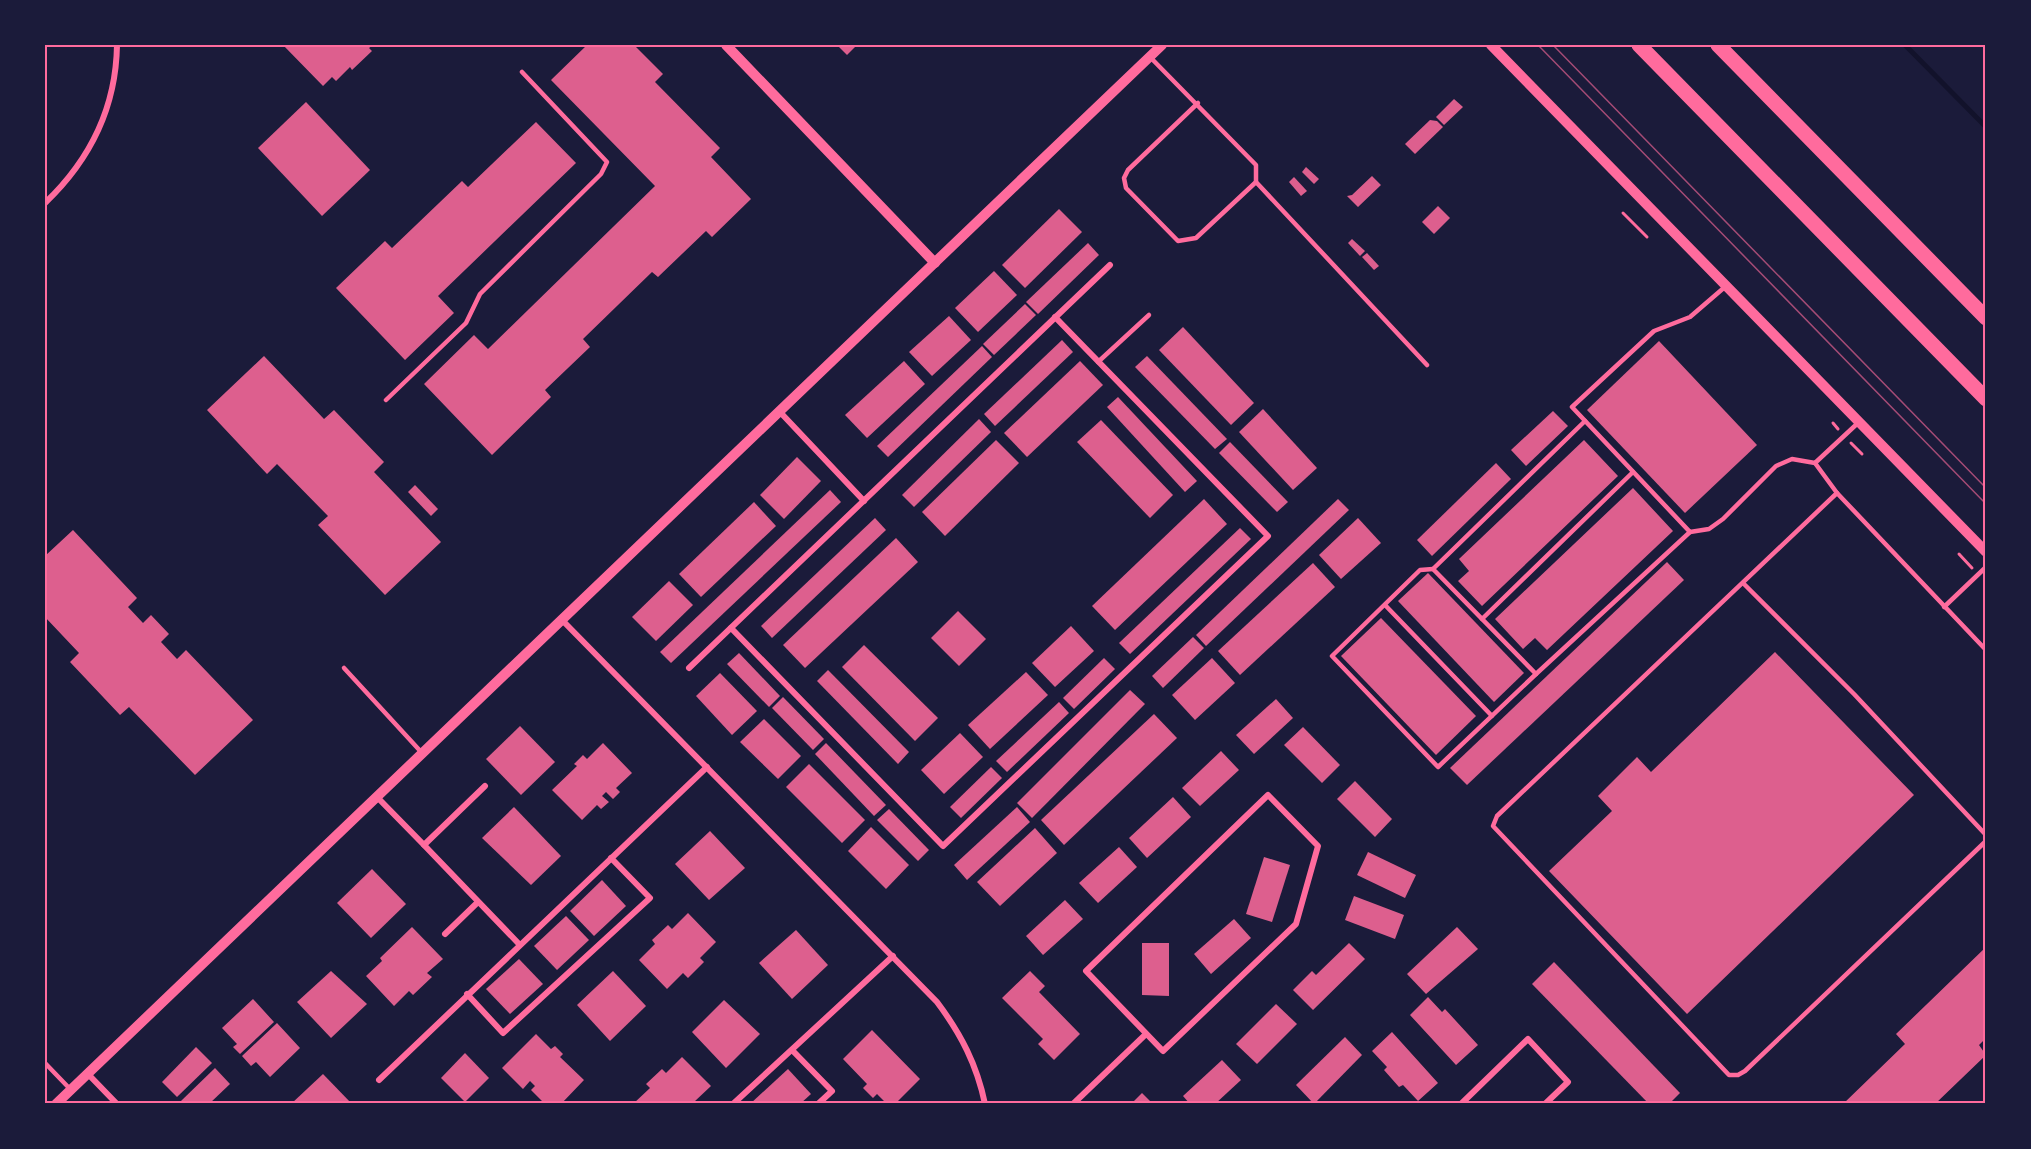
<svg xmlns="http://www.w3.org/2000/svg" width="2031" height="1149" viewBox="0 0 2031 1149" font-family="'Varela Round',sans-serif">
  <rect width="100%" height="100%" fill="#1b1b3a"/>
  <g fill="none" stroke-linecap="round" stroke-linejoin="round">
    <path stroke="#12122b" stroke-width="5" d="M1905,45l81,82"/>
  </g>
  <g fill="#dd5f8e">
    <path d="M283,45h90l-4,3 3,3 -20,19 -2,-3 -14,14 -4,-4 -9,9z"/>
    <path d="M587,45h47l29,29 -8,8 65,66 -9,9 40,42 -39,38 -6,-6 -48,46 -6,-5 -69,67 7,8 -45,43 6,7 -59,58 -68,-71 50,-49 14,14 167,-163 -104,-106z"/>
    <path d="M837,45h20l-10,10z"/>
    <path d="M1454,99l9,8 -19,18 -8,-8z"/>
    <path d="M306,102l64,68 -48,46 -64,-68z"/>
    <path d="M1430,120l7,1 6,6 -28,27 -10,-10z"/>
    <path d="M536,122l40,41 -138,133 16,17 -49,47 -69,-72 49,-47 7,7 70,-67 6,6z"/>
    <path d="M1306,167l13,12 -5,5 -12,-12z"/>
    <path d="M1372,176l9,9 -23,22 -11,-11 5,-1z"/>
    <path d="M1294,177l13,14 -6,5 -12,-14z"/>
    <path d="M1438,206l12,12 -16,16 -12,-12z"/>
    <path d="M1059,209l23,23 -57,56 -23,-23z"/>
    <path d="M1352,239l13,12 -5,5 -12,-13z"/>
    <path d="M1088,243l11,12 -61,59 -12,-12z"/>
    <path d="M1367,253l12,13 -5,4 -12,-13z"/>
    <path d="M994,271l23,24 -39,37 -23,-24z"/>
    <path d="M1025,304l11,11 -42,40 -11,-11z"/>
    <path d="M949,316l22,24 -39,36 -23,-24z"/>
    <path d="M1183,327l71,76 -23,22 -72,-75z"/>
    <path d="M1062,340l11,12 -78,74 -11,-12z"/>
    <path d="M1659,341l98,104 -72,68 -98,-103z"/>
    <path d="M982,346l10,11 -104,100 -11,-11z"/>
    <path d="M264,356l60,63 10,-9 50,52 -10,10 67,70 -56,53 -67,-70 10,-9 -51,-52 -10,10 -60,-64z"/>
    <path d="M1147,356l80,83 -12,10 -80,-82z"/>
    <path d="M904,361l21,23 -58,54 -22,-23z"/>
    <path d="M1080,361l23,24 -76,72 -23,-24z"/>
    <path d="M1118,397l79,84 -12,11 -78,-85z"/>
    <path d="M1263,409l54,59 -24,22 -54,-58z"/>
    <path d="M1553,411l15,15 -42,40 -15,-16z"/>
    <path d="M979,419l12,13 -77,75 -12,-12z"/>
    <path d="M1101,420l72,75 -23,23 -73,-76z"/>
    <path d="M996,440l23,23 -74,73 -23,-24z"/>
    <path d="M1584,440l34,36 -136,130 -24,-25 11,-10 -10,-12z"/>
    <path d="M1230,442l58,60 -11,10 -58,-59z"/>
    <path d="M797,457l24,24 -37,38 -24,-24z"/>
    <path d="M1496,463l15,16 -79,77 -15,-16z"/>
    <path d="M415,485l23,24 -7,7 -23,-24z"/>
    <path d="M1633,488l40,43 -126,119 -12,-12 -12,11 -28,-30z"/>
    <path d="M830,490l11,12 -170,161 -11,-11z"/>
    <path d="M1204,499l23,25 -112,106 -23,-24z"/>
    <path d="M1338,499l11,11 -143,136 -10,-11z"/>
    <path d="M754,502l22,24 -75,71 -22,-23z"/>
    <path d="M875,518l11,12 -114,108 -11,-12z"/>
    <path d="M1358,518l23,25 -40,36 -22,-24z"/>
    <path d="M1240,528l11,11 -121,115 -11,-11z"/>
    <path d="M73,530l64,68 -9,9 15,16 8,-8 18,19 -8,8 16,17 9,-9 67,70 -58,55 -66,-68 -9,8 -50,-53 9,-9 -34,-36v-61z"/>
    <path d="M896,538l22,24 -113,106 -22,-23z"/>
    <path d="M1667,562l17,18 -217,205 -17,-17z"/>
    <path d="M1313,563l22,24 -95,88 -22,-24z"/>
    <path d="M1428,573l96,100 -30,29 -96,-101z"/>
    <path d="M669,581l24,24 -37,36 -24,-24z"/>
    <path d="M958,611l28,28 -27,27 -28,-28z"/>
    <path d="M1381,618l95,98 -40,39 -95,-99z"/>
    <path d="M1071,626l23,25 -39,36 -23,-24z"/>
    <path d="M1193,637l11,11 -41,40 -11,-12z"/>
    <path d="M864,645l74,73 -23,23 -73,-74z"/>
    <path d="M1775,652l139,143 -227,219 -138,-143 63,-60 -14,-15 39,-39 14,15z"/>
    <path d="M739,653l41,43 -11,11 -42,-43z"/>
    <path d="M1104,658l11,11 -41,40 -11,-11z"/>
    <path d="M1212,658l23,25 -40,37 -23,-25z"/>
    <path d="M828,670l81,82 -11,12 -81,-83z"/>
    <path d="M1026,672l22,23 -58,54 -22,-24z"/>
    <path d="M720,673l37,38 -25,24 -36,-39z"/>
    <path d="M1130,690l15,14 -113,114 -15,-15z"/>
    <path d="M783,697l41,42 -11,11 -41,-42z"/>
    <path d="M1276,699l17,19 -39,36 -18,-19z"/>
    <path d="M1059,702l10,11 -62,59 -11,-11z"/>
    <path d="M1154,714l23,24 -113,107 -23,-25z"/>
    <path d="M764,719l37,37 -23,23 -38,-37z"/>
    <path d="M520,726l35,36 -34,33 -35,-36z"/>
    <path d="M1303,727l37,38 -18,18 -38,-38z"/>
    <path d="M960,733l23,24 -39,37 -23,-24z"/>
    <path d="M603,743l29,30 -16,15 4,4 -7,7 -7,-7 -4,4 7,6 -8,7 -4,-4 -15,15 -30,-30 25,-24 -3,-2 9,-9 4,4z"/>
    <path d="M826,743l60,62 -12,11 -59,-62z"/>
    <path d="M1221,751l18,19 -39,36 -18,-18z"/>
    <path d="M809,764l56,56 -23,23 -56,-56z"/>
    <path d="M991,767l11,11 -41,40 -11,-11z"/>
    <path d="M1355,781l37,38 -17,18 -38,-38z"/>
    <path d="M1173,797l18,20 -44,41 -18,-20z"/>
    <path d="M514,807l47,49 -30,29 -49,-47z"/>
    <path d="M1017,807l13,15 -63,58 -13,-15z"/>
    <path d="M889,809l40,41 -11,11 -41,-41z"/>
    <path d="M871,827l38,38 -23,24 -38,-38z"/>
    <path d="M1035,828l22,25 -57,53 -23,-24z"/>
    <path d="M710,831l35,37 -36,32 -34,-36z"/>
    <path d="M1119,847l18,20 -39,36 -19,-20z"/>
    <path d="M1368,852l48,23 -11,23 -48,-23z"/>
    <path d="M1264,857l26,8 -18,57 -26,-8z"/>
    <path d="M372,869l34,35 -35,34 -34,-35z"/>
    <path d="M602,880l24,26 -32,30 -24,-25z"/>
    <path d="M1354,896l50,19 -9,24 -50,-19z"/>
    <path d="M1065,900l18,19 -40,36 -17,-19z"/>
    <path d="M688,913l28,29 -16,16 4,4 -16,16 -5,-5 -16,16 -28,-29 16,-16 -3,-4 16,-15 4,4z"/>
    <path d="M566,916l23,24 -32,30 -23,-24z"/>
    <path d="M1234,919l17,19 -40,36 -17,-20z"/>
    <path d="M412,927l31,32 -16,14 5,4 -19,18 -4,-4 -15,15 -28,-30 16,-15 -2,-3z"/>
    <path d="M1457,927l21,22 -52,45 -19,-20z"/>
    <path d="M796,930l32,35 -36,34 -33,-36z"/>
    <path d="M1142,943h27v53l-27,-1z"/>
    <path d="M1349,943l16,16 -52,51 -20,-20 19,-19 4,4z"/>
    <path d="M1986,947v91l-7,7 7,10 -51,49h-92l62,-60 -9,-10z"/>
    <path d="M519,959l24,25 -33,30 -24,-25z"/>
    <path d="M1554,962l126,131 -11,11h-20l-117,-120z"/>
    <path d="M331,971l36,33 -36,34 -34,-36z"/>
    <path d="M613,971l33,35 -36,35 -33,-36z"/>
    <path d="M1030,971l15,15 -6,6 41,42 -26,26 -16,-16 5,-5 -41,-41z"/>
    <path d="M1428,997l14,15 3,-3 33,36 -22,20 -46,-50z"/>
    <path d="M253,999l21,23 -34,32 -7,-7 4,-3 -15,-16z"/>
    <path d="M724,1000l36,34 -34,34 -34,-36z"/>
    <path d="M1276,1004l21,20 -40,40 -21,-20z"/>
    <path d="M277,1023l23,25 -30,29 -14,-15 -5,4 -9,-10z"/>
    <path d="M872,1030l48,49 -25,25h-8l-10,-10 -4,4 -10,-10 4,-4 -24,-25z"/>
    <path d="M1392,1032l46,51 -20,18 -15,-16 -4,2 -15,-17 3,-3 -15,-16z"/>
    <path d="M536,1034l15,15 4,-3 8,8 -3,3 24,23 -23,24h-16l-14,-14 4,-4 -5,-5 -7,8 -21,-21z"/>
    <path d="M1345,1037l17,18 -48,49 -18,-19z"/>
    <path d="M196,1047l16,16 -35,34 -15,-15z"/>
    <path d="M465,1053l24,25 -24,24 -24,-24z"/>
    <path d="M682,1057l29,29 -17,16 2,2h-63l17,-16 -4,-4 16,-15 4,4z"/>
    <path d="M1222,1060l19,20 -26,24h-25l-7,-8z"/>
    <path d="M215,1068l15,16 -21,20h-25l-3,-3z"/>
    <path d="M788,1069l23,25 -11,10h-50z"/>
    <path d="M323,1074l29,30h-61z"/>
    <path d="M1142,1093l11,11h-22z"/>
  </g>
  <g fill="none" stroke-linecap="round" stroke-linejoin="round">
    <g stroke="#ff6b9d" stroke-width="3">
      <path d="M1623,213l24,24"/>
      <path d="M1833,423l5,6"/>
      <path d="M1851,443l11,11"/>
      <path d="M1959,554l13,14"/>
    </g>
    <g stroke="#ff6b9d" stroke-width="4.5">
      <path d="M1150,57l106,108v17l171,183"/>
      <path d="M1198,103l-70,67 -4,8 2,10 52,53 18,-3 60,-56"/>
      <path d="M1726,286l-36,31 -36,14 -82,76 118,125 19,-3 14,-10 53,-53 16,-7 23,4 44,-41"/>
      <path d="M1098,362l51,-47"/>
      <path d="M386,400l80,-77 14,-29 121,-120 6,-12 -85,-90"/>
      <path d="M1585,421l-152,148 103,105 154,-142"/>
      <path d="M1815,463l22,30 149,157"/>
      <path d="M1837,493l-340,323 -4,10 236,249h9l7,-4 241,-230"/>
      <path d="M1433,569l-13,1 -88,86 106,111 98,-93"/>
      <path d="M1743,583l111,111 132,141"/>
      <path d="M1385,605l107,111"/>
      <path d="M1944,607l42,-40"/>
      <path d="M1482,619l151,-147"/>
      <path d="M344,668l79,86"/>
      <path d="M45,1063l26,27"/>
    </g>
    <g stroke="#ff6b9d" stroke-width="6">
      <path d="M45,203c45,-43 71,-95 72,-158"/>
      <path d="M780,412l84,89"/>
      <path d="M562,620l375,382c24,32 40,63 48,102"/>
      <path d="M731,628l212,218 325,-310 -213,-219"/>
      <path d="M689,668l421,-403"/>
      <path d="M485,786l-61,59 95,99"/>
      <path d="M1268,795l50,51 -22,78 -133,127 -77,-80z"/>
      <path d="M377,797l47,48"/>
      <path d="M445,934l33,-32"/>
      <path d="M467,994l36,39 147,-135 -39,-40"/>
      <path d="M792,1050l40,41 -14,13"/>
      <path d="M88,1074l29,30"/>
      <path d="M379,1080l328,-313"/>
      <path d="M733,1104l160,-148"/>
      <path d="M1007,1104h13"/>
      <path d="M1073,1104l73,-70"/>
      <path d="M1461,1104l67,-65 40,43 -23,22"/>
    </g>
    <g stroke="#ff6b9d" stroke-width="10">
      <path d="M726,45l209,218"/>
      <path d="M1491,45l495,507"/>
      <path d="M56,1104l1106,-1059"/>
    </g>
    <g stroke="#ff6b9d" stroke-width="15">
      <path d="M1639,45l347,354"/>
      <path d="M1718,45l268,273"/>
    </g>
    <g stroke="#a44b75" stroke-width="1.5">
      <path d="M1538,45l448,459"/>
      <path d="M1553,45l433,443"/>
    </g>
  </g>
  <rect width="2031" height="1149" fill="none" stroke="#1b1b3a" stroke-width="93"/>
  <rect x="46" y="46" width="1938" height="1056" fill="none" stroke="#ff6b9d" stroke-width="2"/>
</svg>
